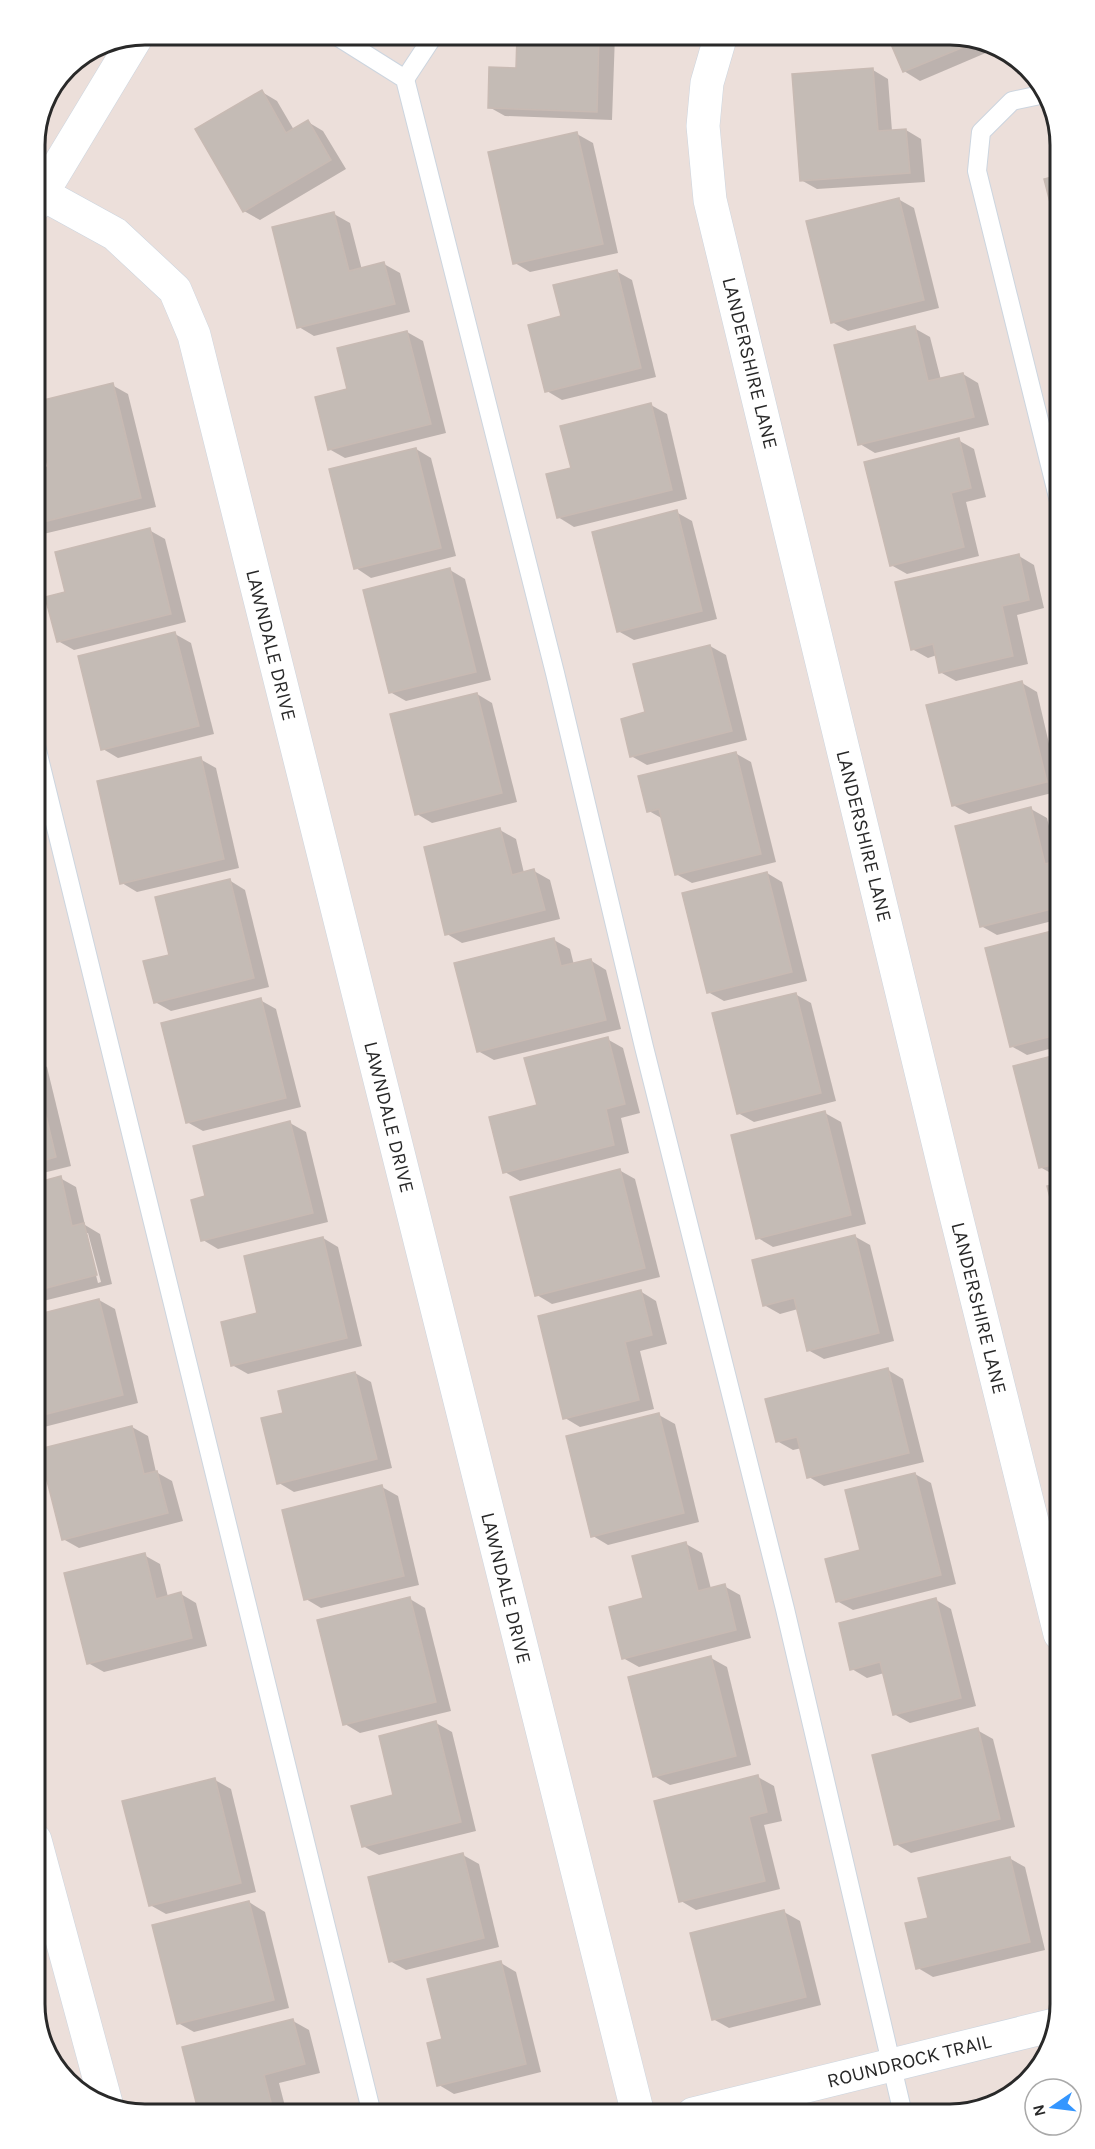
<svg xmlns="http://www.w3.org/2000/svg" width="1095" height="2149" viewBox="0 0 1095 2149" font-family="Karla,sans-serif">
  <rect width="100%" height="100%" fill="#ecdfda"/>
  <g fill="#0003" fill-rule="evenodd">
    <path d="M518,35h97l-3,85 -107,-4 -16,-9 28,-38z"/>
    <path d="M888,35h69l38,14 -75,32 -16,-10z"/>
    <path d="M873,70l15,9 4,52 14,-1 15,9 4,43 -108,7 -16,-9z"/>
    <path d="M262,92l15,9 17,29 14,-8 15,9 23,38 -86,51 -16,-9z"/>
    <path d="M577,134l16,9 25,110 -88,19 -15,-9z"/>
    <path d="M1060,177v50l-3,-2 -11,-45z"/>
    <path d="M898,199l16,9 25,100 -91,23 -16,-9z"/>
    <path d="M334,214l16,9 12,47 22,-6 16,9 10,39 -96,24 -15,-9z"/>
    <path d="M616,271l16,9 24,97 -94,23 -15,-9 16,-73z"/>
    <path d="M914,328l16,9 11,43 22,-6 15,9 11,42 -114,28 -15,-9z"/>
    <path d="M407,332l16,9 23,92 -101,25 -16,-9 20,-59z"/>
    <path d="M112,385l16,9 28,113 -121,29v-64l15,-4 -15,-64z"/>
    <path d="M651,405l16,9 20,85 -113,28 -16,-10 15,-48z"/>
    <path d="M958,440l16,9 12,48 -20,5 13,54 -72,18 -16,-9z"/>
    <path d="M416,449l15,9 25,98 -85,22 -15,-10z"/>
    <path d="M676,512l16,9 25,98 -83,21 -16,-9z"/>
    <path d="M149,530l16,9 21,83 -112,28 -16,-9 9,-48z"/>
    <path d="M1019,556l15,9 10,43 -27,7 11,49 -72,17 -16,-9 -3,-17 -9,3 -16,-9z"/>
    <path d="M450,570l15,9 26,101 -85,21 -16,-9z"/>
    <path d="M175,634l16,9 23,91 -96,24 -15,-9z"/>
    <path d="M710,646l16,9 21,85 -100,25 -16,-9 16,-42z"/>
    <path d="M1022,683l15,9 23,99 -91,23 -16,-9z"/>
    <path d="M477,694l15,9 25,99 -85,21 -15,-9z"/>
    <path d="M735,753l16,9 25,100 -84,21 -16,-9 -13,-55 -14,-8z"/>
    <path d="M200,759l16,9 23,100 -102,24 -15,-9z"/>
    <path d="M1031,809l16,9 11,44h2v57l-63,16 -16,-9z"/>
    <path d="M500,830l16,9 8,34 10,-2 16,9 10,39 -98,24 -15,-9z"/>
    <path d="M767,873l15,9 25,99 -83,20 -16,-9z"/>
    <path d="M229,880l16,10 24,97 -98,24 -16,-9 16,-46z"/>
    <path d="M1060,930v116l-33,9 -16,-9 -24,-97z"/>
    <path d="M554,940l16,9 4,16 16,-5 16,10 15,59 -127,31 -16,-9z"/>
    <path d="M795,994l16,9 25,98 -82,21 -16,-9z"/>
    <path d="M260,1000l16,9 25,98 -98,24 -16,-9z"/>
    <path d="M607,1039l16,9 17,65 -19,5 8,35 -109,28 -15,-9 33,-66z"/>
    <path d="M1060,1056v119l-4,1 -16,-9 -25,-100z"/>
    <path d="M35,1060l12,7 24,99 -36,9z"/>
    <path d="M825,1113l16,9 25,102 -93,23 -15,-9z"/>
    <path d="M290,1123l16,9 22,90 -110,27 -15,-9 4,-43z"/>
    <path d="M619,1170l16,9 25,98 -108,27 -15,-9z"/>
    <path d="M60,1178l16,9 9,38 15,9 12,50 -77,19v-119zM85,1233h3l13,49 -3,1z"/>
    <path d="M1060,1184v47l-11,-44z"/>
    <path d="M854,1236l16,9 24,96 -70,18 -16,-9 -10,-41 -18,5 -16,-9z"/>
    <path d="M323,1238l15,9 24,99 -114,28 -16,-9 27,-51z"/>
    <path d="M640,1291l16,10 11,43 -27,7 14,58 -74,18 -15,-9z"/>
    <path d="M99,1300l16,9 23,94 -94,24 -9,-6v-105z"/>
    <path d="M888,1370l15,9 21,83 -100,24 -15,-9 -7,-29 -9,2 -16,-9z"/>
    <path d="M355,1373l16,9 21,86 -98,24 -15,-9 6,-69z"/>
    <path d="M659,1415l16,9 24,98 -91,23 -15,-9z"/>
    <path d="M132,1427l16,9 8,36 16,9 11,40 -104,27 -16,-9z"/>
    <path d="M915,1474l16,9 25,101 -103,26 -16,-9z"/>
    <path d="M382,1487l16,9 21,89 -98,23 -15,-9z"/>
    <path d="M686,1544l16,9 9,36 13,-3 16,9 11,43 -112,29 -16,-9 22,-59z"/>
    <path d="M144,1555l16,9 8,33 13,-3 15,9 11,43 -103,26 -16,-9z"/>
    <path d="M410,1599l15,9 26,103 -91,22 -15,-9z"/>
    <path d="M936,1600l15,9 25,97 -66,17 -16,-9 -10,-41 -17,5 -15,-9z"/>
    <path d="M711,1658l16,9 24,98 -81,20 -16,-9z"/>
    <path d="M436,1723l16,9 24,99 -97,24 -16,-9 32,-50z"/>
    <path d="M977,1730l16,9 22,88 -104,26 -15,-9z"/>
    <path d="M758,1777l16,9 8,35 -18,4 16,64 -84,21 -15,-9z"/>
    <path d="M215,1780l16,9 25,103 -90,22 -16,-9z"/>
    <path d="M463,1855l16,9 20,83 -93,23 -16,-9z"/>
    <path d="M1009,1858l16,9 20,83 -112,27 -15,-9 12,-49z"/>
    <path d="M249,1902l16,10 24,96 -95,24 -16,-9z"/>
    <path d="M784,1912l16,9 21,84 -92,23 -16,-9z"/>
    <path d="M501,1963l15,9 25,100 -87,22 -15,-9 5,-45z"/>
    <path d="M293,2021l16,9 11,43 -41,10 8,31h-86l-17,-66z"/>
  </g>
  <g fill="#c4bbb5" stroke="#c8bab3" stroke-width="1.5">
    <path d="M517,35h82l-2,77 -109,-4 1,-41 27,1z"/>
    <path d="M887,35h70l19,7 -73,30z"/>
    <path d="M873,68l5,63 28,-2 4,44 -110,8 -8,-107z"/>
    <path d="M262,90l24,43 22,-13 23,40 -88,52 -48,-83z"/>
    <path d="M577,132l26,112 -90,20 -25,-112z"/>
    <path d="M1060,175v50l-4,1 -12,-47z"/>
    <path d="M899,198l25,102 -93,23 -25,-102z"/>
    <path d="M334,212l15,59 35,-9 11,42 -98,24 -25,-101z"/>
    <path d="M617,270l24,98 -96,24 -17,-67 33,-9 -8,-31z"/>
    <path d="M915,326l13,55 35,-8 11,44 -116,28 -24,-100z"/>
    <path d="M407,331l24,93 -103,26 -13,-53 32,-8 -10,-41z"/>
    <path d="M113,383l28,115 -106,26v-54l13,-3 -13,-54v-11z"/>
    <path d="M651,403l21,87 -115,28 -11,-44 25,-6 -11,-42z"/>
    <path d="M959,438l12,50 -20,5 13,54 -74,19 -26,-104z"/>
    <path d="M416,448l25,100 -87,21 -25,-100z"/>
    <path d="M677,510l25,101 -85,21 -25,-100z"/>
    <path d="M150,528l21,86 -114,28 -12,-45 20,-5 -10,-40z"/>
    <path d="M1019,554l10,46 -27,6 11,50 -74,17 -6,-29 -22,6 -16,-68z"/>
    <path d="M450,568l26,104 -87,21 -26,-103z"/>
    <path d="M175,632l24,94 -98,24 -23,-94z"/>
    <path d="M710,645l22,86 -102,26 -9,-38 24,-7 -12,-48z"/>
    <path d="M1022,681l25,101 -95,24 -26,-101z"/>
    <path d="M477,693l25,100 -87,22 -25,-101z"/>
    <path d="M736,752l25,102 -86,21 -16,-66 -12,3 -9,-36z"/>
    <path d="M201,757l23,102 -104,25 -23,-103z"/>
    <path d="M1031,807l14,57 15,-4v47l-80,20 -25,-101z"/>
    <path d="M500,828l12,47 22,-6 11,41 -100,25 -21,-88z"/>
    <path d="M767,872l25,100 -85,21 -25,-100z"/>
    <path d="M230,879l24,99 -100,25 -11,-42 26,-6 -14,-58z"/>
    <path d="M1060,929v105l-50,13 -25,-99z"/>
    <path d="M554,938l7,28 30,-7 15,61 -129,32 -23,-89z"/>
    <path d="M796,993l25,100 -84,21 -25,-101z"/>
    <path d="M261,998l25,100 -100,25 -25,-100z"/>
    <path d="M608,1037l17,67 -19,5 8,36 -111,28 -14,-56 48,-12 -13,-47z"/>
    <path d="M1060,1054v109l-21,5 -26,-102z"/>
    <path d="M35,1070l21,87 -21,6z"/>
    <path d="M825,1111l26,104 -95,24 -25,-104z"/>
    <path d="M290,1121l23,92 -112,28 -10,-41 14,-4 -12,-50z"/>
    <path d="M620,1169l25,99 -110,28 -25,-99z"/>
    <path d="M61,1176l11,50 12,-3 13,52 -62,16v-108z"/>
    <path d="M1060,1183v54l-13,-51z"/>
    <path d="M855,1235l24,98 -72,18 -13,-53 -31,8 -11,-46z"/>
    <path d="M323,1237l24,101 -116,28 -10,-44 36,-9 -13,-57z"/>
    <path d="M641,1290l11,45 -27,7 14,58 -76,19 -25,-103z"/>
    <path d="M99,1299l24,96 -88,22v-102z"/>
    <path d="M888,1368l21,85 -102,25 -10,-41 -21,5 -11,-43z"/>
    <path d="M355,1372l22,87 -100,25 -16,-66 22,-5 -5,-22z"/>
    <path d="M659,1413l25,100 -93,24 -25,-101z"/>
    <path d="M132,1426l12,48 13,-3 11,42 -106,27 -23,-91z"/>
    <path d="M915,1473l26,102 -105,27 -11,-43 35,-9 -15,-60z"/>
    <path d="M382,1485l22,91 -100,24 -22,-90z"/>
    <path d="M686,1542l12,49 27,-7 11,46 -114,29 -13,-52 34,-9 -11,-42z"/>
    <path d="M145,1553l11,46 25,-7 11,46 -105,26 -23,-91z"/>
    <path d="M410,1597l26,105 -93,23 -26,-105z"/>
    <path d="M936,1598l25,100 -68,17 -13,-53 -30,8 -11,-47z"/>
    <path d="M711,1656l25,100 -83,21 -25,-100z"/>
    <path d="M436,1721l25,101 -99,25 -11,-41 42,-11 -14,-59z"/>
    <path d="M978,1728l22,91 -106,26 -22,-90z"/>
    <path d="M758,1775l9,37 -18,5 16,64 -86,21 -25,-101z"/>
    <path d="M215,1778l26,105 -92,23 -27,-105z"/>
    <path d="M463,1853l21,85 -95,24 -21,-85z"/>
    <path d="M1010,1857l20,85 -114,27 -11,-46 23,-5 -10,-40z"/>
    <path d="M249,1901l25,99 -97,24 -25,-99z"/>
    <path d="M784,1910l22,87 -94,23 -22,-87z"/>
    <path d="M501,1961l25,103 -89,22 -10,-43 15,-4 -15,-60z"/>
    <path d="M293,2019l12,45 -41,11 10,39h-75l-17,-67z"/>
  </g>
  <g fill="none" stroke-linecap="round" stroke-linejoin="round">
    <defs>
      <g id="service">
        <path d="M335,35l70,44 150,594 89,374 141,562 118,505"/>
        <path d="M405,79l29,-44"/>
        <path d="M1045,94l-33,7 -31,31 -4,39 83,334"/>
        <path d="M35,742l337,1372"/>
      </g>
      <g id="minor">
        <path d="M721,35l-14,48 -4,43 7,74 239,987 111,447"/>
        <path d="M35,190l80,44 60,56 19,45 444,1779"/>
        <path d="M35,1840l71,263"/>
      </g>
      <g id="tertiary">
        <path d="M35,205l102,-169"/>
        <path d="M693,2114l361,-89"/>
      </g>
    </defs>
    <use href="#service" stroke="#ccd5df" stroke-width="20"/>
    <use href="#minor" stroke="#ccd5df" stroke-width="34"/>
    <use href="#tertiary" stroke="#ccd5df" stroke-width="34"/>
    <use href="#service" stroke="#fff" stroke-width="18"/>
    <use href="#minor" stroke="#fff" stroke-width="33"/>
    <use href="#tertiary" stroke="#fff" stroke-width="33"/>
  </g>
  <g text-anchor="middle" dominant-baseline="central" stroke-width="5" stroke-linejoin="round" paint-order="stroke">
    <g font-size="20" fill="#292929" stroke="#fff">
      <text transform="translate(750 363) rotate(76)">LANDERSHIRE LANE</text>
      <text transform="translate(271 645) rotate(76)">LAWNDALE DRIVE</text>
      <text transform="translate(864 836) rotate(76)">LANDERSHIRE LANE</text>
      <text transform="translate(389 1117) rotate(76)">LAWNDALE DRIVE</text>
      <text transform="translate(979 1308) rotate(76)">LANDERSHIRE LANE</text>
      <text transform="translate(506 1588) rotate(76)">LAWNDALE DRIVE</text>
      <text transform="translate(909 2061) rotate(-14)">ROUNDROCK TRAIL</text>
    </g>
  </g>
  <path d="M0 0H1095V2149H0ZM145 45H950A100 100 0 0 1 1050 145V2004A100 100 0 0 1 950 2104H145A100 100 0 0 1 45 2004V145A100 100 0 0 1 145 45Z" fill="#fff" fill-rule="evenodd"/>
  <path fill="none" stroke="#292929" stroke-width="3" d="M145 45H950A100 100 0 0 1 1050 145V2004A100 100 0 0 1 950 2104H145A100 100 0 0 1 45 2004V145A100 100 0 0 1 145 45Z"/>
  <g transform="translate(1053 2107) rotate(256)"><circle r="28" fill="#ffffff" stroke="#a9a9a9" stroke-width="1.5"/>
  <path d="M0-4.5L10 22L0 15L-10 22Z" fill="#3496ff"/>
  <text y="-9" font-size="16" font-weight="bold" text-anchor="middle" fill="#292929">N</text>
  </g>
</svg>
